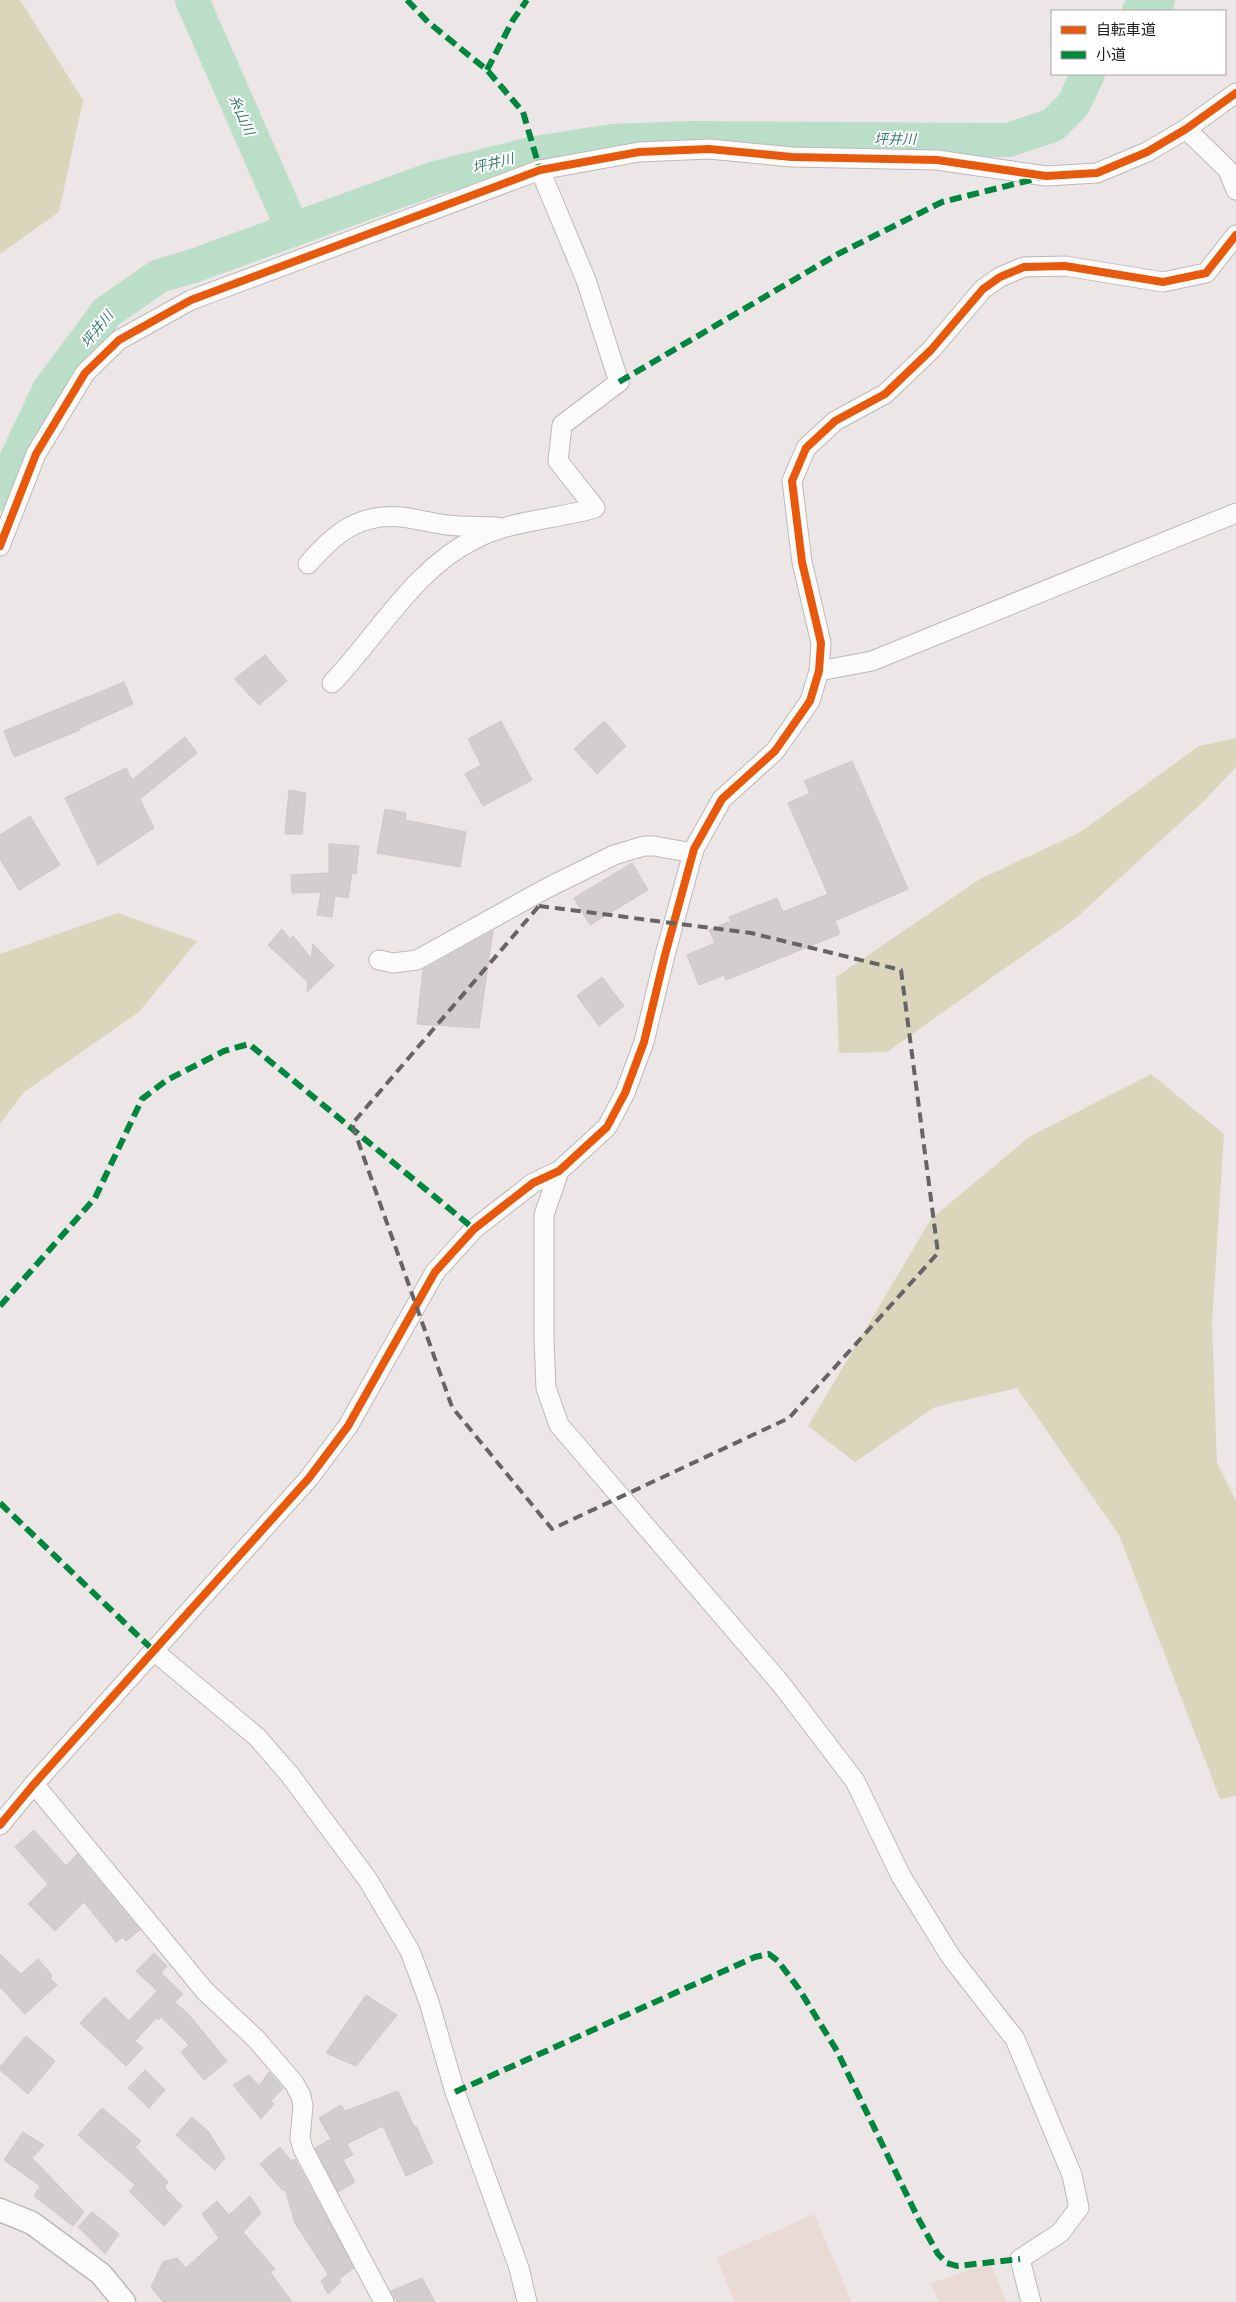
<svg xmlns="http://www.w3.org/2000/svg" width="1236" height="2302" viewBox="0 0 1236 2302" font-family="Raleway,'Noto Sans JP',sans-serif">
  <rect width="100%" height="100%" fill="#ece6e7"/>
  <g fill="#e9dad6">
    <path d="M814,2214l38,88h-117l-19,-44z"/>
    <path d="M990,2263l17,39h-68l-8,-19z"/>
  </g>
  <g fill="#dbd5bc">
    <path d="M0,0h20l63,100 -24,112 -59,42z"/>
    <path d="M1236,738v29l-32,34 -128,117 -189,134 -48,1 -3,-76 144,-98 99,-46 120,-87z"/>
    <path d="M118,913l79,28 -58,71 -115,80 -24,32v-170z"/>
    <path d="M1151,1074l73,60 -12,189 5,140 19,38v295l-16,3 -101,-264 -102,-147 -82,19 -80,55 -47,-36 123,-207 98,-82z"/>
  </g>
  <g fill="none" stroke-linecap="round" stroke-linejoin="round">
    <g stroke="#badec8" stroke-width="34">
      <path d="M192,0l101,230"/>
      <path d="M1139,11l19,-11"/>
      <path d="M0,494l49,-104 58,-78 52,-36 34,-10 242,-88 100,-25 77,-12 79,-3 317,2 45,-15 20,-20 15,-31"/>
    </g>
  </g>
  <g fill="#d2cdcf" stroke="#cfc7ca">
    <path d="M265,655l22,26 -28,24 -25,-26z"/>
    <path d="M124,682l9,22 -53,24v2l-66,27 -10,-26z"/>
    <path d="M501,721l31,59 -49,26 -18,-32 16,-9 -13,-26z"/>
    <path d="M604,721l22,25 -29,28 -23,-25z"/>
    <path d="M185,737l12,16 -57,46 14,29 -56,37 -33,-67 61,-30 6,12z"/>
    <path d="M852,761l56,128 -73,32 5,13 -114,46 -2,-5 -25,10 -12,-30 28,-12 -6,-13 22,-9 -2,-4 48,-19 6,14 45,-18 -40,-91 22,-10 -6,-12z"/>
    <path d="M289,790l17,3 -4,41h-17z"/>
    <path d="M385,809l21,4 -1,7 61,12 -6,35 -83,-14z"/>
    <path d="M30,816l30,49 -41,25 -19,-31v-24z"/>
    <path d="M329,844l30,2 -3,28 -4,-1 -4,25 -13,-2 -3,21 -15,-2 4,-23 -29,1 -1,-18 38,-2z"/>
    <path d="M632,863l16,27 -58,35 -16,-27z"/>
    <path d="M282,929l8,10 3,-3 18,22 2,-14 21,22 -27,26 1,-10 -40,-37z"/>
    <path d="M493,931l-14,97 -62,-4 6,-54z"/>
    <path d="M602,977l22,29 -25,20 -22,-30z"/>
    <path d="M34,1830l32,36 11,-12 63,76 -14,11 -3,-4 -7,5 -32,-40 -29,29 -27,-27 20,-20 -33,-37z"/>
    <path d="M154,1953l13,13 -6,7 22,21 -8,8 15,14 37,45 -23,19 -23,-28 8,-7 -28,-28 -3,3 -2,-2 -21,23 8,7 -17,18 -46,-43 25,-26 24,24 28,-30 -21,-20z"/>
    <path d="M0,1954l21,20 17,-15 13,15v5l6,6 -32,29 -25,-27z"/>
    <path d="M366,1995l31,20 -41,51 -30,-13z"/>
    <path d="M26,2036l29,25 -27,33 -28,-24v-3z"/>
    <path d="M145,2070l20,20 -16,18 -21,-20z"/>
    <path d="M269,2072l14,16 -12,13 3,3 -13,15 -28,-34 16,-10 10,11z"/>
    <path d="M398,2091l16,36 2,-1 17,37 -27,13 -23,-50 -36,18 6,11 -10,5 12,22 -17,10 -23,-44 16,-9 -12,-21 22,-13 4,6z"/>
    <path d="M102,2108l39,33 -6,6 33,35 -4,5 18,19 -18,20 -35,-35 6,-6 -57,-50z"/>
    <path d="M192,2117l16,14 17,27 -10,12 -39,-35z"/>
    <path d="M23,2132l21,13 -12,13 52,54 -11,14 -39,-30 6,-10 -36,-26z"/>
    <path d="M280,2147l11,14 4,-2 59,109 -15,11 2,3 -13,12 -7,-13 7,-7 -33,-51 -10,-34 -2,2 -23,-27z"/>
    <path d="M250,2196l11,17 -18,19 32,37 -5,3 22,30h-129l-12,-15 12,-25 14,-4 9,10 33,-30 -17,-24 15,-13 12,14z"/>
    <path d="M92,2212l27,22 -14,20 -27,-27z"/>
    <path d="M422,2278l13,24h-38l-6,-11z"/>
  </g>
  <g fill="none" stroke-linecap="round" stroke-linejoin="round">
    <defs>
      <g id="minor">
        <path d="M1186,129l42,41 8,20"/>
        <path d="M0,546l36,-92 49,-81 34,-33 72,-40 349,-130 99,-18 70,-3 83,8 145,3 109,16 51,-3 50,-21 39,-23 50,-36"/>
        <path d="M308,564c27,-31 51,-51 94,-47 15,2 30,6 45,8 16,2 33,1 50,2"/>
        <path d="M819,671l53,-10 364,-148"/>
        <path d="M332,683c47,-49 82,-115 145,-145 36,-18 80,-19 118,-30l-37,-47 4,-36 57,-43 -33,-102 -46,-110"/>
        <path d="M379,960l14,3 24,-3 130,-72 67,-33 30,-9h10l39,7"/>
        <path d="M559,1171l-15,44v124l2,49 13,37 222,259 74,97 46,95 50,81 64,82 57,136 7,33 -19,25 -40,26 11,43"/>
        <path d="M155,1652l102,85 33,38 78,105 42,71 19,51 26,90 64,176 8,34"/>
        <path d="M34,1784l171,207 51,48 38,44 7,13 2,10 -3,32 3,11 81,153"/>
        <path d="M0,1825l34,-41 275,-306 39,-52 87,-154 39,-43 59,-46 26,-12 48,-44 18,-34 19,-51 21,-87 29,-106 28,-50 53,-48 35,-50 9,-30 2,-28 -19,-81 -10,-81 14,-33 29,-27 50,-27 46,-44 52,-61 17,-12 24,-10 41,-1 98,16 43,-9 30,-38"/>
      </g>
      <path id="tertiary" d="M0,2210l32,13 69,51 23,28"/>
    </defs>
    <use href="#minor" stroke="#bcb9ba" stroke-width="21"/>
    <use href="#tertiary" stroke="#bcb9ba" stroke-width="25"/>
    <use href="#minor" stroke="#fcfbfb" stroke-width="19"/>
    <use href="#tertiary" stroke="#fcfbfb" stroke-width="22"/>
    <g stroke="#00873e" stroke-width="6" stroke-dasharray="12 6" stroke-linecap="butt">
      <path d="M407,0l21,22 59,48 36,42 17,58"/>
      <path d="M487,70l26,-50 14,-20"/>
      <path d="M619,382l219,-128 104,-52 97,-24"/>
      <path d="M0,1306l95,-108 47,-99 25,-19 57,-29 25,-7 225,185"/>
      <path d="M0,1503l155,149"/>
      <path d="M455,2092l300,-135 14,-3 9,7 21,28 38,62 81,167 20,36 9,9 10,3 63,-7"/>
    </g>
    <defs>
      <g id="cycleway">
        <path d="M0,546l36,-92 49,-81 34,-33 72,-40 349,-130 99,-18 70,-3 83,8 145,3 109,16 51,-3 50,-21 39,-23 50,-36"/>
        <path d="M0,1825l34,-41 275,-306 39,-52 87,-154 39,-43 59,-46 26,-12 48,-44 18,-34 19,-51 21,-87 29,-106 28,-50 53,-48 35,-50 9,-30 2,-28 -19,-81 -10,-81 14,-33 29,-27 50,-27 46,-44 52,-61 17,-12 24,-10 41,-1 98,16 43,-9 30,-38"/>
      </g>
    </defs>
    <use href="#cycleway" stroke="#fff" stroke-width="11"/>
    <use href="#cycleway" stroke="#e8590c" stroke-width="8"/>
  </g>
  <path fill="none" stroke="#666464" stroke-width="4" stroke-dasharray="10 6" stroke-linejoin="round" d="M539,906l212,27 150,37 37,283 -149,165 -237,111 -100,-122 -100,-283z"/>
  <g text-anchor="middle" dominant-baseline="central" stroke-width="4" stroke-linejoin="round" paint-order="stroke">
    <g font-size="14" font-style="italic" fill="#3a7d68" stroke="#fff">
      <text transform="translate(242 115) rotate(66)">糸山川</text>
      <text x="895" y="139">坪井川</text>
      <text transform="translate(493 163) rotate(-14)">坪井川</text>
      <text transform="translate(97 329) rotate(-51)">坪井川</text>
    </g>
  </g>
  <rect x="1051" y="10" width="175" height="65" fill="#ffffff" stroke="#a5a5a5"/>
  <rect x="1061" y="26" width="25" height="8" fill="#e8590c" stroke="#a5a5a5"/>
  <text x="1096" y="35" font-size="15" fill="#1e1e1e">自転車道</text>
  <rect x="1061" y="51" width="25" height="8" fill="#00873e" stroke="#a5a5a5"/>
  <text x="1096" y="60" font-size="15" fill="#1e1e1e">小道</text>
</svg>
